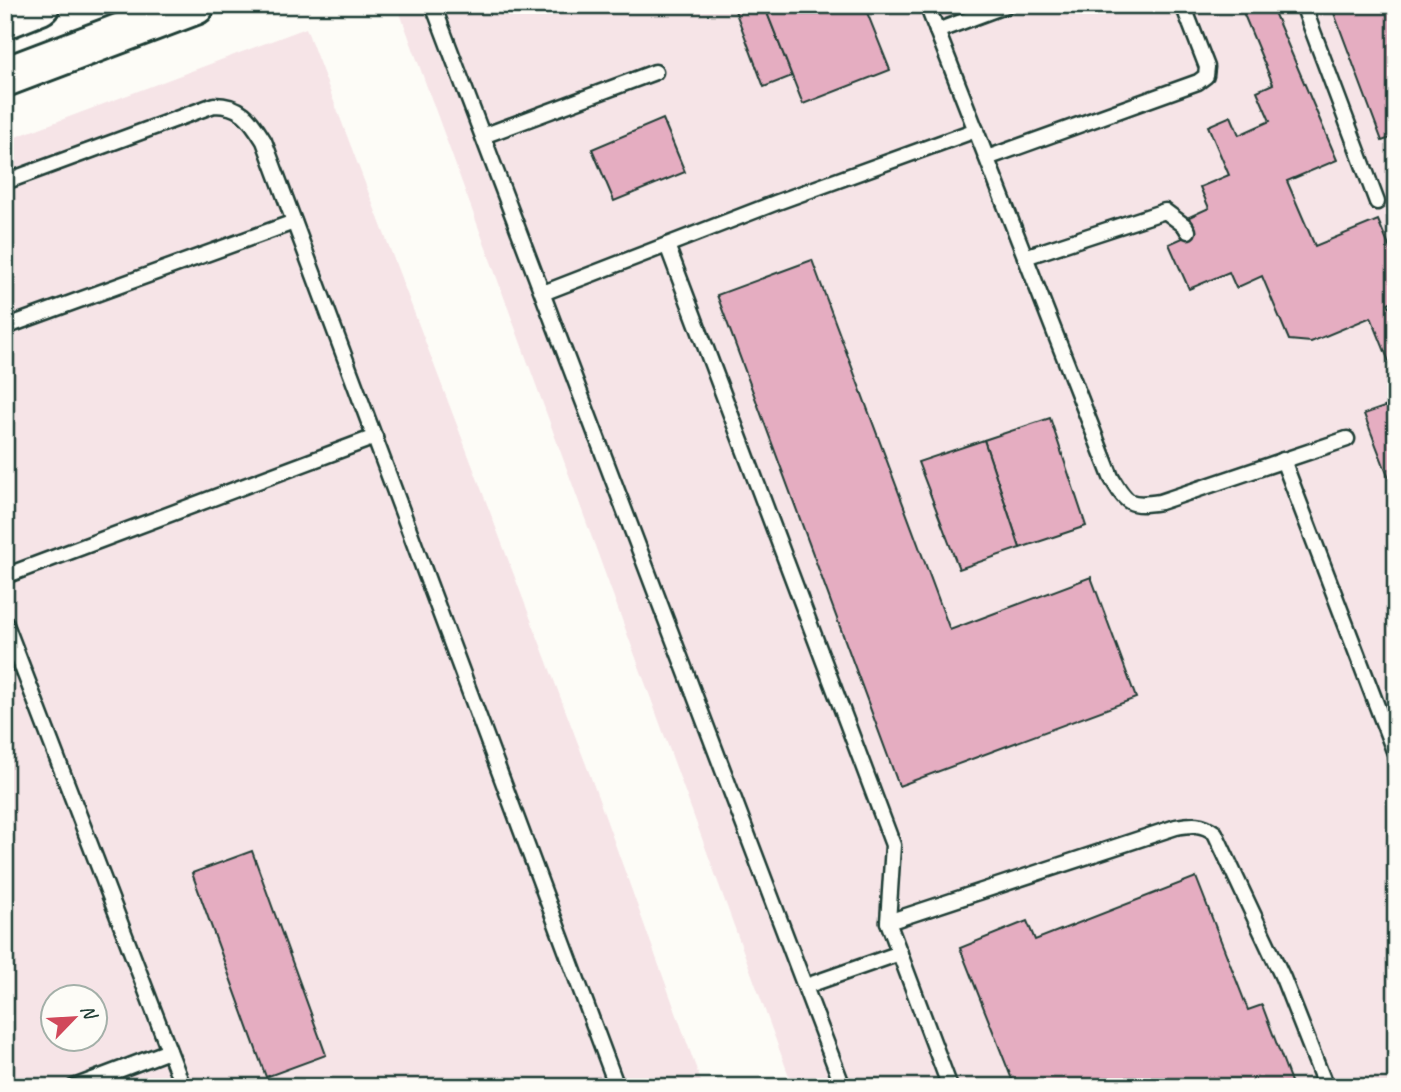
<svg xmlns="http://www.w3.org/2000/svg" width="1401" height="1092" viewBox="0 0 1401 1092" font-family="Caveat,sans-serif">
  <rect width="100%" height="100%" fill="#fdfcf7"/>
  <filter id="ink" filterUnits="userSpaceOnUse"><feTurbulence type="fractalNoise" baseFrequency=".0143" numOctaves="2"/><feDisplacementMap in="SourceGraphic" scale="14" xChannelSelector="R" yChannelSelector="G"/><feConvolveMatrix kernelMatrix="1 2 1 2 8 2 1 2 1" color-interpolation-filters="sRGB"/></filter>
  <g filter="url(#ink)">
    <g fill="#f6e4e7" fill-rule="evenodd">
      <path d="M397,5h999v1082h-603z"/>
      <path d="M306,28l284,747 113,312h-698v-946zM52,998h42v42h-42z"/>
    </g>
    <g fill="#e5adc1" stroke="#1f3d34" stroke-width="2">
      <path d="M733,5h31l28,71 -28,11z"/>
      <path d="M764,5h100l26,65 -87,34z"/>
      <path d="M1240,5h31l66,155 -50,21 28,65 63,-26 18,43v37l-8,3 8,18v58l-25,-62 -60,25 -22,-2 -27,-64 -26,12 -7,-16 -40,17 -20,-45 25,-11 -7,-15 22,-10 -9,-21 29,-12 -21,-49 23,-10 8,19 31,-14 -13,-30 16,-7z"/>
      <path d="M1331,5h65v131l-14,5z"/>
      <path d="M663,119l22,53 -71,29 -22,-52z"/>
      <path d="M812,260l138,370 141,-53 45,121 -237,88 -182,-491z"/>
      <path d="M1396,403v94l-32,-83z"/>
      <path d="M1050,418l36,108 -66,22 -36,-108z"/>
      <path d="M984,440l36,108 -61,21 -41,-107z"/>
      <path d="M252,851l74,204 -60,22 -74,-204z"/>
      <path d="M1196,877l52,133 14,-5 31,82h-278l-55,-139 67,-27 8,19z"/>
    </g>
    <g fill="none" stroke-linecap="round" stroke-linejoin="round">
      <defs>
        <g id="lane">
          <path d="M433,5l410,1082"/>
          <path d="M927,5l184,472c16,27 18,30 49,25l187,-63"/>
          <path d="M1303,5l74,197"/>
          <path d="M937,31l70,-26"/>
          <path d="M483,136l172,-64"/>
          <path d="M987,158l211,-76 8,-6 1,-9 -24,-62"/>
          <path d="M5,182l209,-77c28,0 36,14 50,36l353,946"/>
          <path d="M667,245l226,600 -5,77 62,165"/>
          <path d="M1025,257l140,-46 20,15 3,5"/>
          <path d="M543,293l232,-90 201,-73"/>
          <path d="M5,327l289,-105"/>
          <path d="M1283,460l113,296"/>
          <path d="M5,576l370,-139"/>
          <path d="M5,622l178,465"/>
          <path d="M888,922l288,-95c16,-3 26,-4 39,6l68,145 43,109"/>
          <path d="M806,986l94,-33"/>
          <path d="M74,1087l95,-36"/>
        </g>
        <g id="secondary">
          <path d="M5,19l35,-14"/>
          <path d="M5,77l190,-72"/>
        </g>
      </defs>
      <use href="#lane" stroke="#1f3d34" stroke-width="19"/>
      <use href="#secondary" stroke="#1f3d34" stroke-width="44"/>
      <use href="#lane" stroke="#fdfcf7" stroke-width="14"/>
      <use href="#secondary" stroke="#fdfcf7" stroke-width="38"/>
    </g>
  </g>
  <rect width="1401" height="1092" fill="none" stroke="#fdfcf7" stroke-width="28"/>
  <rect x="14" y="14" width="1373" height="1064" fill="none" stroke="#1f3d34" stroke-width="2.5" filter="url(#ink)"/>
  <g transform="translate(74 1018) rotate(65)"><circle r="33" fill="#fdfcf7" stroke="#a4b0a9" stroke-width="2"/>
  <path d="M0-5L12 26L0 18L-12 26Z" fill="#d1495b"/>
  <text y="-10" font-size="19" font-weight="bold" text-anchor="middle" fill="#1f3d34">N</text>
  </g>
</svg>
